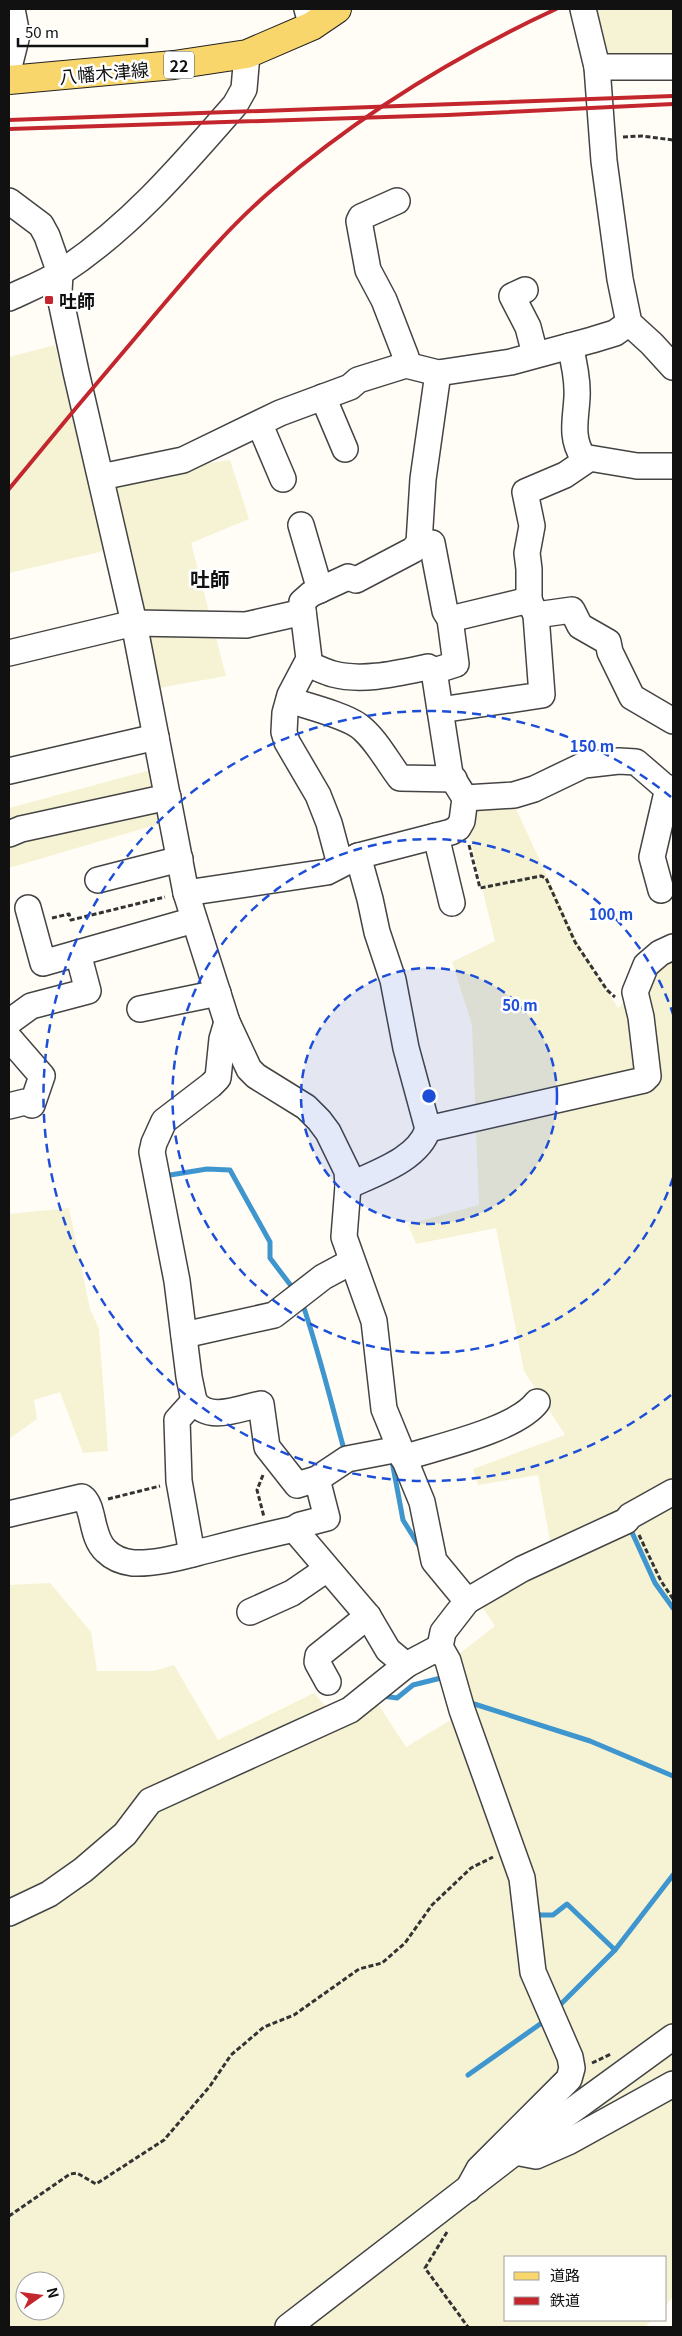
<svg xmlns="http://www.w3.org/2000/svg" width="682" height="2336" viewBox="0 0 682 2336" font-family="Georgia,'Noto Sans JP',serif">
  <rect width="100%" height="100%" fill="#fffdf5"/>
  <g fill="#f6f3d4" fill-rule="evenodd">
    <path d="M596,9h77v52l-70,2z"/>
    <path d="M55,345l32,135 143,-20 19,59 -58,24 35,133 -79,14 -30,-142 -108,25v-216z"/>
    <path d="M154,769l8,54 -153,45v-60z"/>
    <path d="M510,796l70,151 38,61 49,-47 6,1v1335l-7,8v-48h-160v63h146l-7,7h-636v-742l41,-2 41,49 6,39h57l20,-6 44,75 96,-47 19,22 38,-22 35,54 61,-37 -13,-52 41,-32 -14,-21 74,-37 -17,-93 -60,10 -5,-16 92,-34 -41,-64 -28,-143 -80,16 -8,-20 71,-19 -7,-180 -20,-63 43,-21 -31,-127zM25,2281h30v30h-30z"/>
    <path d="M69,1208l21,101 9,20 9,122 -25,2 -23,-61 -26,8 3,19 -28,20v-225z"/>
  </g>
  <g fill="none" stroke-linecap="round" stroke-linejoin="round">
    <g stroke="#3f96cf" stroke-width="5">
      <path d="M164,1176l43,-7 23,1 40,72v16l25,33"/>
      <path d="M302,1302c17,50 29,100 43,151"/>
      <path d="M392,1461l11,59 18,29"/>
      <path d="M628,1529l2,-1 25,55 18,25"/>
      <path d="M382,1696l15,2 16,-13 32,-8"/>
      <path d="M468,1702l122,39 83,35"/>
      <path d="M535,1911l5,4h13l14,-11 48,46 58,-75"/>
      <path d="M556,2009l59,-59"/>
      <path d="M468,2075l75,-53"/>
    </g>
    <defs>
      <g id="minor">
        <path d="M307,9l5,17"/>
        <path d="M583,9l14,58 7,94 16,118 9,44 23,21 21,23"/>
        <path d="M9,67l8,-32 -5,-26"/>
        <path d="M597,67h76"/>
        <path d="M9,201l32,24 6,11 13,37 -1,19 17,80 58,251 52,270 41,129 22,47 7,7 50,31 13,13 9,12 19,39 1,15 -4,51 30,84 10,88 38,93 12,59 33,40"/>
        <path d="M397,201l-36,16 -2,4 9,49 16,30 22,57v8"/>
        <path d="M525,290l-13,6 16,31 7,27"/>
        <path d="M9,298c17,-8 35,-15 51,-25 69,-45 122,-107 175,-168l9,-16 3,-35"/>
        <path d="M570,346c4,16 8,34 7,51 -1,22 -7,40 6,60l54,9h36"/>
        <path d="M323,397l22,52"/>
        <path d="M260,425l23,54"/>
        <path d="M101,477l82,-17 97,-47 70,-26 8,-7 48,-15 32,8"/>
        <path d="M301,525l19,65"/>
        <path d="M529,600v-31l-2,-16 5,-27 -7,-34 40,-17 22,-15"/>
        <path d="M536,615l36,-5 8,16 28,16 2,10 22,45 41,24"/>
        <path d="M9,653l125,-30 112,2 57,-13"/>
        <path d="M307,664c9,3 18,8 26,10 30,8 66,-1 95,-7l6,4"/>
        <path d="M289,700c18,6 55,15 70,26 17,13 28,35 41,52l54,1"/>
        <path d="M440,710l102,-15 -6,-80 -7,-15 -79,19"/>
        <path d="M9,771l147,-34"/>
        <path d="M465,798l49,-3 20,-6 50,-24 35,-4 17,1 29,25 8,2"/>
        <path d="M9,834l12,-5 147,-32"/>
        <path d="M436,836l16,67"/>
        <path d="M340,864l-11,-41 -11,-28 -31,-53 -3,-10 1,-19 5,-18 19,-36 -7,-57 9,-8 37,-17 8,3 57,-30 6,-7 4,-64 15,-106 73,-11 81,-22 23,-7 14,-10"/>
        <path d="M98,880l82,-21"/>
        <path d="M661,890l-9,-33 16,-69"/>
        <path d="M186,893l141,-21 31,-16 93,-24 7,-4 4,-7 3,-23 -15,-24 -16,-103 22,-7 -6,-45 -5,-8 -13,-68h-13"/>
        <path d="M28,908l15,55 151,-43"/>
        <path d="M140,1009l78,-16"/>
        <path d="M9,1022l22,-16 57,-15 -10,-38"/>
        <path d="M9,1038l33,38 -10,29 -7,-3 -16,4"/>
        <path d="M428,1129l216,-49 4,-4 -7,-59 -6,-25 11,-27 14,-12 13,-6"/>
        <path d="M348,1186c27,-13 70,-26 80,-57l-22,-81 -13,-68 -16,-48 -7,-33 -12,-43"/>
        <path d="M184,1335l90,-20 49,-38 28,-15"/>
        <path d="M194,1401c14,22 46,7 67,3l6,43 30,38 20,-6 30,-20 52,-10"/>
        <path d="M403,1458c34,-11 113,-28 134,-56"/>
        <path d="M9,1514l73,-17c13,9 8,40 24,54 7,7 18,11 27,12 27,1 54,-8 79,-14 27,-7 55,-14 82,-20l74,87 20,34 18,15"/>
        <path d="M294,1529l6,-4 27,-7 -10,-39"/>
        <path d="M192,1554l-13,-73 -2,-61 17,-19 -5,-24 -12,-96 -25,-129 2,-9 10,-22 47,-36 7,-7 4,-39 5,-17"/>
        <path d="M250,1612l42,-19 35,-24"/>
        <path d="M328,1682l-11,-20 1,-6 50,-40"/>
        <path d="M9,1913l40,-19 34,-24 42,-36 25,-33 200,-91 56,-45 34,-18"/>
        <path d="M515,2152l21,4 32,-14 105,-58"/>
        <path d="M468,2189l11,-20 90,-90 3,-11 -2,-11 -37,-85 -11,-94 -60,-168 -14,-49 -8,-14 3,-15 24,-31 55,-32 104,-48 4,-5 43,-24"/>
        <path d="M288,2327l227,-175 158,-115"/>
      </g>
      <path id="major" d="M9,80l165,-15 73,-11 65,-28 25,-17"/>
    </defs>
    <use href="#minor" stroke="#444" stroke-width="28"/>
    <use href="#major" stroke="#222" stroke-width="30"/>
    <g stroke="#333" stroke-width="3" stroke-dasharray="5 2.5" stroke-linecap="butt">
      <path d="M623,137l19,-1 31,4"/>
      <path d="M469,845l11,43 61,-12 5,2 29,64 32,48 8,7"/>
      <path d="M52,918l17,-4 2,6 94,-23"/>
      <path d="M263,1475l-6,15 7,27"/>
      <path d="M108,1499l52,-13"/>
      <path d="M639,1535l22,46 12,18"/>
      <path d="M592,2063l19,-9"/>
      <path d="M9,2216l61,-42 7,-1 19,11 68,-44 46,-54 21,-31 33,-28 30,-12 65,-46 23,-6 23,-20 27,-38 39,-37 22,-11"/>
      <path d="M447,2232l-22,36 43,59"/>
    </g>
    <use href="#minor" stroke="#fff" stroke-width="25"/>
    <use href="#major" stroke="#f9d66b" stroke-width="28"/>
    <g stroke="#c4262e" stroke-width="4">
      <path d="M9,120l664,-24"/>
      <path d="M9,129l439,-14 225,-11"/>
      <path d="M9,489c45,-55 91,-110 138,-165 40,-47 79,-95 126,-135 85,-73 182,-133 283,-180"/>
    </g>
  </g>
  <circle cx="429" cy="1096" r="128" fill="#1d4ed8" fill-opacity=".12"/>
  <g fill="none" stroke="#1d4ed8" stroke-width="2.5" stroke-dasharray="9 6">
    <circle cx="429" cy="1096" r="128"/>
    <path d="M673 1178A257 257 0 1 1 673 1014"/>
    <path d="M671 1395A385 385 0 1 1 671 797"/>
  </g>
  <rect fill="#c4262e" stroke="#fff" stroke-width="2" x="44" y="295" width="10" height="10" rx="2.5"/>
  <g text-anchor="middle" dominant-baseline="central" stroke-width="5" stroke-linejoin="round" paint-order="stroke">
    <rect fill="#fff" stroke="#585858" stroke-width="1" x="164" y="51.5" width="30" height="27" rx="4"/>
    <g font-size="16" font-weight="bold" fill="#111">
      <text x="179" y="65">22</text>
    </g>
    <g font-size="18" fill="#111" stroke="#fff">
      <text transform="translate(104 72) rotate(-5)">八幡木津線</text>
    </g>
    <g font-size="18" font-weight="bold" fill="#111" stroke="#fff" text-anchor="start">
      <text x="59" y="300">吐師</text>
    </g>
    <g font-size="20" font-weight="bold" fill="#111" stroke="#fff">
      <text x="210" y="578">吐師</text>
    </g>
  </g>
  <circle cx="429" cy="1096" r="8" fill="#1d4ed8" stroke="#fff" stroke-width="2.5"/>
  <g font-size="15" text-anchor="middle" font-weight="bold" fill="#1d4ed8" stroke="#fff" stroke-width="5" stroke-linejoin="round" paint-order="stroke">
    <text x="592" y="752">150 m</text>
    <text x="611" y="920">100 m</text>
    <text x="520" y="1011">50 m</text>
  </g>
  <rect width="682" height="2336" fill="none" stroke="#111111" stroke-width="20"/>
  <rect x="504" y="2256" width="162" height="65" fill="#ffffff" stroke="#a0a0a0"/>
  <rect x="514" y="2272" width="25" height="8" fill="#f9d66b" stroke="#a0a0a0"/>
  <text x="550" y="2281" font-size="15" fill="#111111">道路</text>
  <rect x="514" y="2297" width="25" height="8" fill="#c4262e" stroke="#a0a0a0"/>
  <text x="550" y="2306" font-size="15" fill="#111111">鉄道</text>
  <g transform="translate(40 2296) rotate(76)"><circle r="24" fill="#ffffff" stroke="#a0a0a0"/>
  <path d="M0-4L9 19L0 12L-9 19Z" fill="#c4262e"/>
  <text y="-8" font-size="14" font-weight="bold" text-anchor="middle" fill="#111111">N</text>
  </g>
  <path d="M18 38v8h129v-8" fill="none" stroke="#111111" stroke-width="2.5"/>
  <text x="25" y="38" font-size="15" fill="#111111" stroke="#ffffff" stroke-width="4" paint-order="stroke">50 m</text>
</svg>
